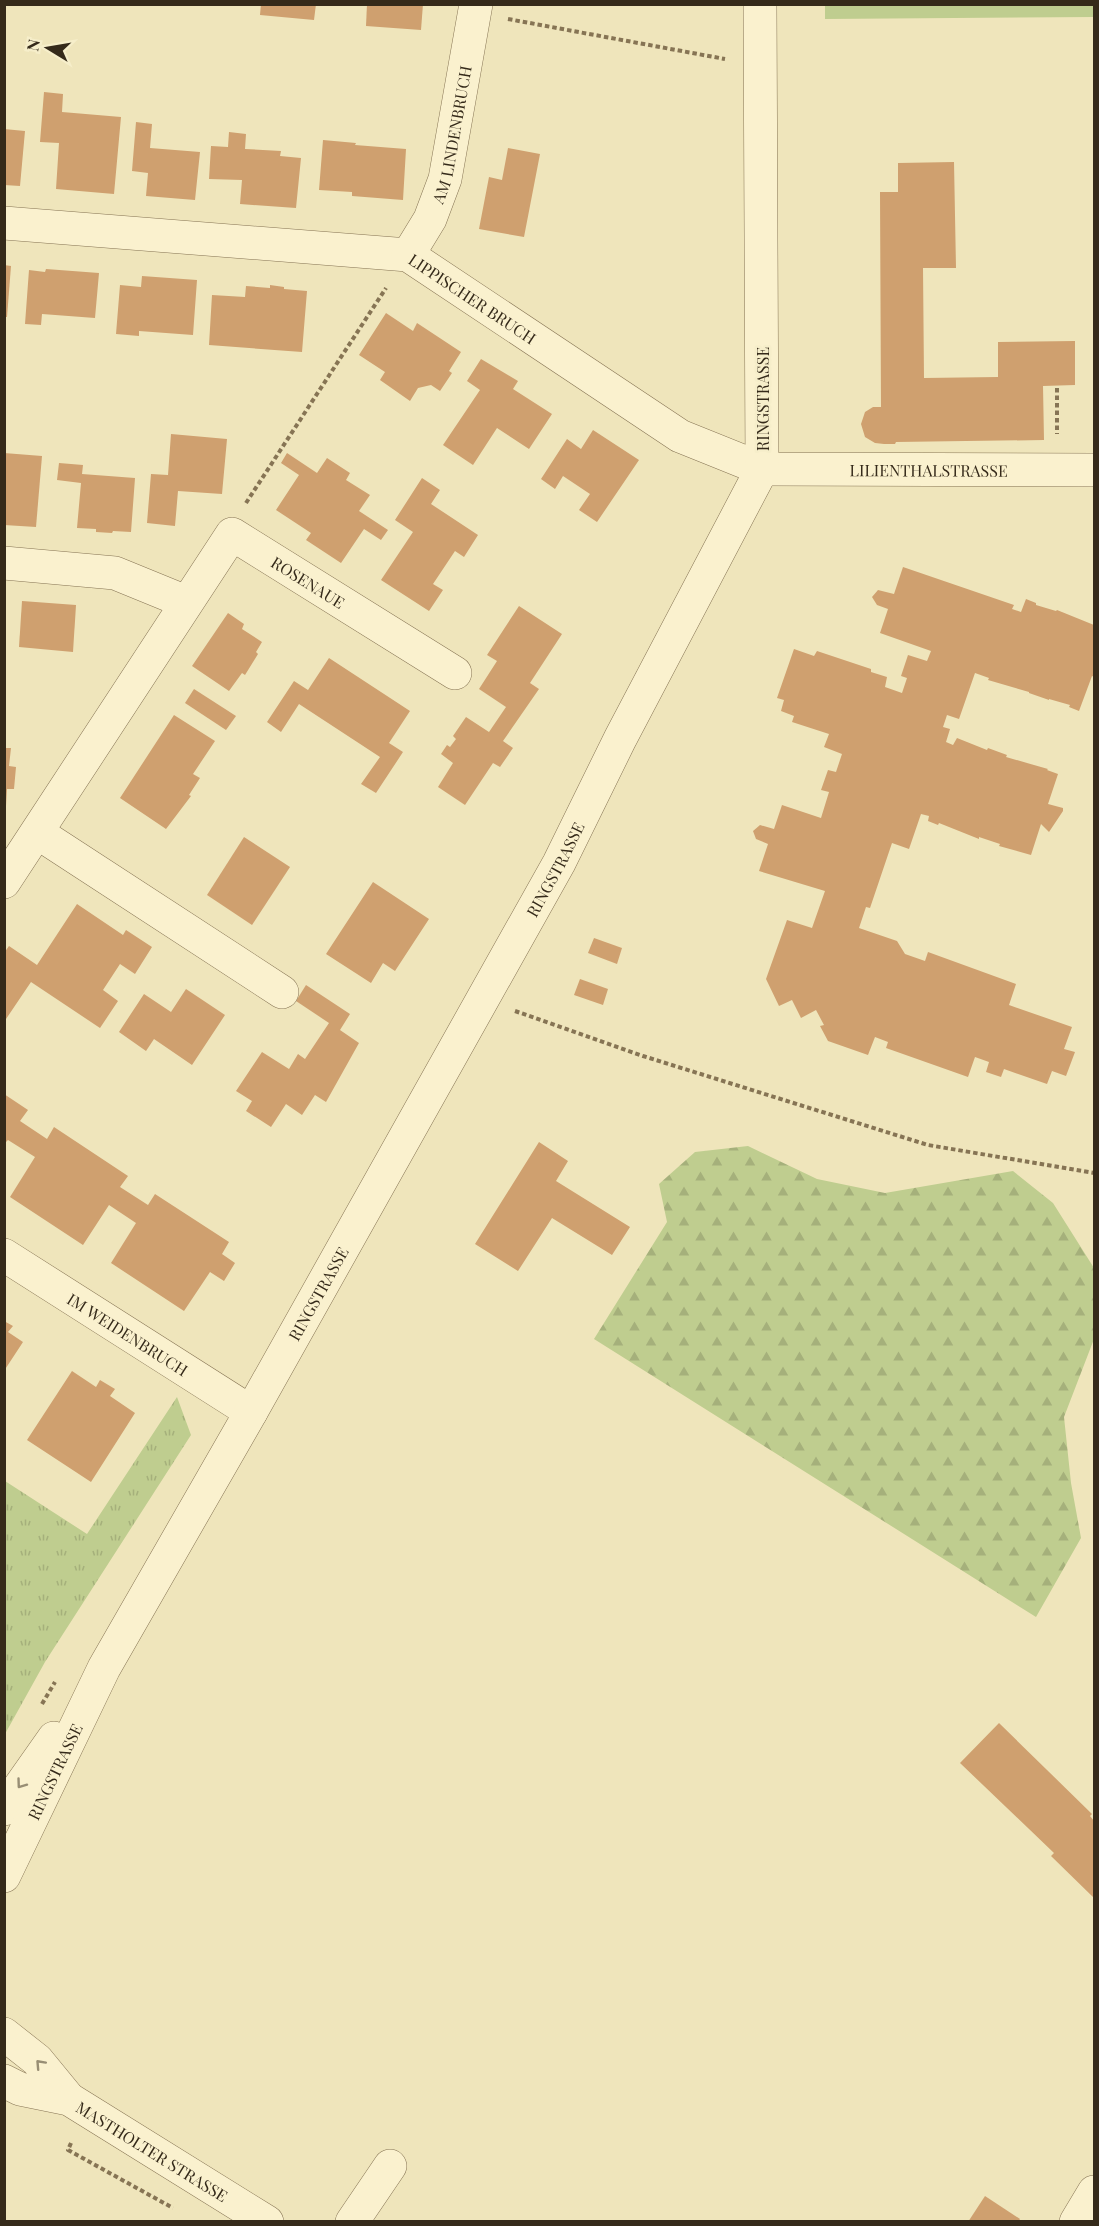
<svg xmlns="http://www.w3.org/2000/svg" width="1099" height="2226" viewBox="0 0 1099 2226" font-family="'Playfair Display',serif">
  <defs>
    <pattern id="grass-tufts" width="24" height="20" patternUnits="userSpaceOnUse" patternTransform="scale(1.5)"><rect width="24" height="20" fill="#bfcd8f"/><path d="M3 7l-1-3M5 7V3M7 7l1-3M15 17l-1-3M17 17v-4M19 17l1-3" fill="none" stroke="#a5b07b"/></pattern>
    <pattern id="forest-firs" width="22" height="20" patternUnits="userSpaceOnUse" patternTransform="scale(1.5)"><rect width="22" height="20" fill="#bfcd8f"/><path d="M5 1l3.5 6h-7zM16 11l3.5 6h-7z" fill="#a5b07b"/></pattern>
  </defs>
  <rect width="100%" height="100%" fill="#efe5bb"/>
  <path fill="url(#grass-tufts)" d="M177,1397l14,38 -146,227 -40,72v-253l82,53z"/>
  <path fill="url(#forest-firs)" d="M748,1146l69,33 68,14 128,-22 40,32 41,65v71l-30,78 7,66 10,55 -45,79 -442,-278 73,-117 -8,-38 36,-32z"/>
  <path fill="#bfcd8f" d="M1094,4v13l-269,2v-14z"/>
  <g fill="#cfa06f">
    <path d="M261,4h55l-2,16 -54,-5z"/>
    <path d="M367,4h56l-2,26 -55,-4z"/>
    <path d="M44,92l19,2 -1,18 59,5 -7,77 -58,-5 3,-46 -19,-1z"/>
    <path d="M136,122l16,2 -2,24 50,4 -5,48 -49,-4 2,-23 -16,-2z"/>
    <path d="M4,129l21,2 -5,55 -16,-1z"/>
    <path d="M229,132l17,2 -1,15 36,2 -1,5 21,2 -5,50 -56,-4 2,-24 -33,-1 2,-33 17,1z"/>
    <path d="M323,140l33,3 -1,2 51,4 -3,51 -51,-4v-4l-33,-2z"/>
    <path d="M508,148l32,6 -16,83 -45,-8 10,-52 13,3z"/>
    <path d="M954,162l2,106h-33l1,110 74,-1v-35l77,-1v44l-32,1 1,54 -148,2 -1,2h-11l-9,-1 -10,-6 -4,-13 4,-12 8,-5h8l-1,-215h18v-29z"/>
    <path d="M4,265l7,1 -4,51h-3z"/>
    <path d="M46,269l53,4 -4,45 -53,-4 -1,11 -16,-1 4,-54 16,2z"/>
    <path d="M142,276l55,4 -4,55 -54,-4v5l-23,-2 4,-49 21,2z"/>
    <path d="M270,285l14,2v2l23,2 -5,61 -93,-7 3,-50 33,2 1,-11 24,2z"/>
    <path d="M386,313l27,18 4,-8 44,29 -12,19 3,2 -12,18 -9,-6 -13,3 -8,13 -30,-21 5,-8 -26,-17z"/>
    <path d="M481,359l37,22 -5,8 39,25 -23,35 -32,-21 -24,37 -30,-20 37,-55 -13,-9z"/>
    <path d="M593,430l46,30 -42,62 -18,-12 11,-16 -27,-18 -8,13 -14,-10 26,-40 14,10z"/>
    <path d="M171,434l56,5 -5,55 -44,-3 -3,35 -28,-3 4,-49 17,1z"/>
    <path d="M4,453l38,3 -6,71 -32,-2z"/>
    <path d="M287,453l30,20 10,-15 23,15 -4,7 24,15 -11,16 29,19 -7,10 -17,-11 -23,34 -35,-23 5,-7 -35,-23 23,-35 -18,-12z"/>
    <path d="M59,463l24,2 -1,9 53,4 -4,54 -18,-1 -1,2 -16,-1v-3l-19,-1 4,-45 -24,-3z"/>
    <path d="M422,478l18,12 -9,14 47,31 -14,22 -9,-6 -22,33 10,6 -14,21 -48,-31 32,-48 -18,-12z"/>
    <path d="M903,567l111,38 -2,4 9,3 5,-13 10,4v2l20,6 1,-1 37,15v52l-2,-1 -13,35 -10,-4 1,-2 -21,-6v1l-20,-7v-1l-41,-12 1,-2 -14,-5 -16,46 -12,-4 -4,12 7,2 -4,13 7,3 4,-7 30,12 1,-2 19,7 -1,2 42,12 -1,1 11,4 -10,30 15,4v3l-14,21 -8,-8 -10,31 -32,-9 1,-2 -21,-7v2l-40,-16 -1,2 -10,-4 1,-5 -8,-2 -12,35 -17,-6 -22,65 -4,-1 -7,21 38,13 8,13 20,7 3,-9 88,32 -7,21 63,22 -8,22 11,3 -9,24 -14,-5 -5,13 -43,-15 -3,8 -15,-5 3,-10 -14,-5 -7,20 -82,-29 2,-6 -13,-5 -7,18 -40,-14 -8,-15 4,-1 -8,-15 -15,8 -9,-18 -13,6 -13,-27 21,-59 25,8 13,-37 -66,-20 9,-27 -12,-5 -3,-8 7,-6 14,4 8,-24 39,13 8,-26 -8,-2 7,-20 8,2 6,-18 -18,-7 5,-13 -37,-12 2,-6 -13,-5 3,-11 -7,-2 17,-49 20,7 3,-5 54,18v3l16,5 -2,10 17,6 5,-15 -6,-2 7,-21 19,6 4,-10 -51,-18 8,-24 -11,-4 -5,-8 6,-7 16,4z"/>
    <path d="M22,601l54,4 -3,47 -54,-5z"/>
    <path d="M519,606l43,28 -32,49 9,6 -36,52 10,7 -13,19 -7,-4 -28,42 -27,-18 15,-24 -12,-9 6,-9 3,2 6,-8 -3,-3 13,-19 23,15 17,-25 -27,-18 18,-28 -10,-6z"/>
    <path d="M228,613l16,11 -2,5 20,13 -6,10 2,2 -13,21 -3,-2 -13,18 -37,-25z"/>
    <path d="M329,658l81,53 -21,32 14,9 -27,41 -15,-9 19,-27 -81,-53 -18,28 -14,-10 27,-41 14,9z"/>
    <path d="M194,689l42,27 -10,14 -41,-27z"/>
    <path d="M174,715l41,26 -22,33 7,4 -11,17 2,1 -25,33 -46,-31z"/>
    <path d="M4,748h7l-2,18 7,1 -2,22h-7l-1,17h-2z"/>
    <path d="M244,837l46,30 -38,58 -45,-30z"/>
    <path d="M373,882l56,37 -34,52 -12,-8 -12,20 -45,-29z"/>
    <path d="M77,904l46,31 3,-5 26,17 -17,27 -15,-10 -17,26 15,11 -18,27 -69,-46 -27,40v-69l5,-7 28,19z"/>
    <path d="M594,938l28,10 -5,16 -29,-11z"/>
    <path d="M580,979l28,10 -5,16 -29,-10z"/>
    <path d="M306,985l44,29 -10,16 19,13 -33,59 -11,-7 -13,20 -16,-11 -15,23 -25,-16 6,-10 -16,-10 26,-39 27,17 9,-15 7,5 24,-36 -33,-22z"/>
    <path d="M186,989l39,26 -33,50 -38,-26 -8,12 -27,-19 25,-38 27,18z"/>
    <path d="M4,1094l24,16 -8,11 27,18 7,-12 74,49 -8,11 28,18 7,-11 74,48 -7,12 13,9 -11,18 -14,-9 -26,39 -73,-48 25,-40 -27,-18 -26,40 -73,-48 25,-40 -27,-17 -4,4z"/>
    <path d="M539,1142l29,19 -12,20 74,46 -18,28 -60,-37 -34,53 -43,-27z"/>
    <path d="M4,1321l9,5 -5,6 15,10 -19,29z"/>
    <path d="M72,1371l24,16 4,-7 15,9 -5,7 25,17 -44,69 -64,-42z"/>
    <path d="M999,1723l93,91 -2,2 4,5v77l-43,-42 3,-3 -94,-90z"/>
    <path d="M985,2196l35,23 -2,3h-50z"/>
  </g>
  <g fill="none" stroke-linecap="round" stroke-linejoin="round">
    <defs>
      <g id="minor">
        <path id="s1" d="M4,223l404,32 272,181 82,33 332,1"/>
        <path id="s2" d="M408,255l22,-36 15,-40 31,-175"/>
        <path d="M4,563l111,10 71,29"/>
        <path d="M38,833l244,159"/>
        <path id="s3" d="M4,882l228,-348 223,139"/>
        <path id="s4" d="M4,1255l247,157"/>
        <path d="M4,1809l50,-71"/>
        <path id="s5" d="M4,1876l100,-208 147,-256 308,-549 61,-124 142,-270 -2,-465"/>
        <path d="M4,2034l33,26 32,39"/>
        <path id="s6" d="M4,2081l16,8 49,10 198,123"/>
        <path d="M352,2222l38,-56"/>
        <path d="M1076,2222l18,-30"/>
      </g>
    </defs>
    <use href="#minor" stroke="#867454" stroke-width="34"/>
    <g stroke="#867454" stroke-width="4" stroke-dasharray="4.5 3" stroke-linecap="butt">
      <path d="M508,19l217,40"/>
      <path d="M1057,388v46"/>
      <path d="M246,503l140,-215"/>
      <path d="M515,1011l128,45 285,89 166,28"/>
      <path d="M42,1704l13,-22"/>
      <path d="M71,2143l-3,7 105,58"/>
    </g>
    <use href="#minor" stroke="#faf1ce" stroke-width="33"/>
  </g>
  <defs><path id="oneway-chevron" d="M-2-3.5L2.5 0L-2 3.5" fill="none" stroke-width="1.6" stroke-linecap="round" stroke-linejoin="round" transform="scale(1.5)"/></defs>
  <g stroke="#988e74">
    <use href="#oneway-chevron" transform="translate(21 1784) rotate(126)"/>
    <use href="#oneway-chevron" transform="translate(40 2064) rotate(-133)"/>
  </g>
  <g text-anchor="middle" dominant-baseline="central" stroke-width="5" stroke-linejoin="round" paint-order="stroke">
    <g font-size="16" fill="#352a1a" stroke="#f6eeca">
      <text stroke="none"><textPath href="#s2" startOffset="130">AM LINDENBRUCH</textPath></text>
      <text stroke="none"><textPath href="#s1" startOffset="483">LIPPISCHER BRUCH</textPath></text>
      <text transform="translate(762 399) rotate(-90)">RINGSTRASSE</text>
      <text stroke="none"><textPath href="#s1" startOffset="987">LILIENTHALSTRASSE</textPath></text>
      <text stroke="none"><textPath href="#s3" startOffset="506">ROSENAUE</textPath></text>
      <text stroke="none"><textPath href="#s5" startOffset="1148">RINGSTRASSE</textPath></text>
      <text stroke="none"><textPath href="#s5" startOffset="662">RINGSTRASSE</textPath></text>
      <text stroke="none"><textPath href="#s4" startOffset="147">IM WEIDENBRUCH</textPath></text>
      <text stroke="none"><textPath href="#s5" startOffset="116">RINGSTRASSE</textPath></text>
      <text stroke="none"><textPath href="#s6" startOffset="166">MASTHOLTER STRASSE</textPath></text>
    </g>
  </g>
  <rect width="1099" height="2226" fill="none" stroke="#352a1a" stroke-width="12"/>
  <g transform="translate(48 48) rotate(281)" stroke="#f6eeca" stroke-width="4.5" paint-order="stroke">
  <path d="M0-4.5L10 22L0 15L-10 22Z" fill="#352a1a"/>
  <text y="-9" font-size="16" font-weight="bold" text-anchor="middle" fill="#352a1a">N</text>
  </g>
</svg>
